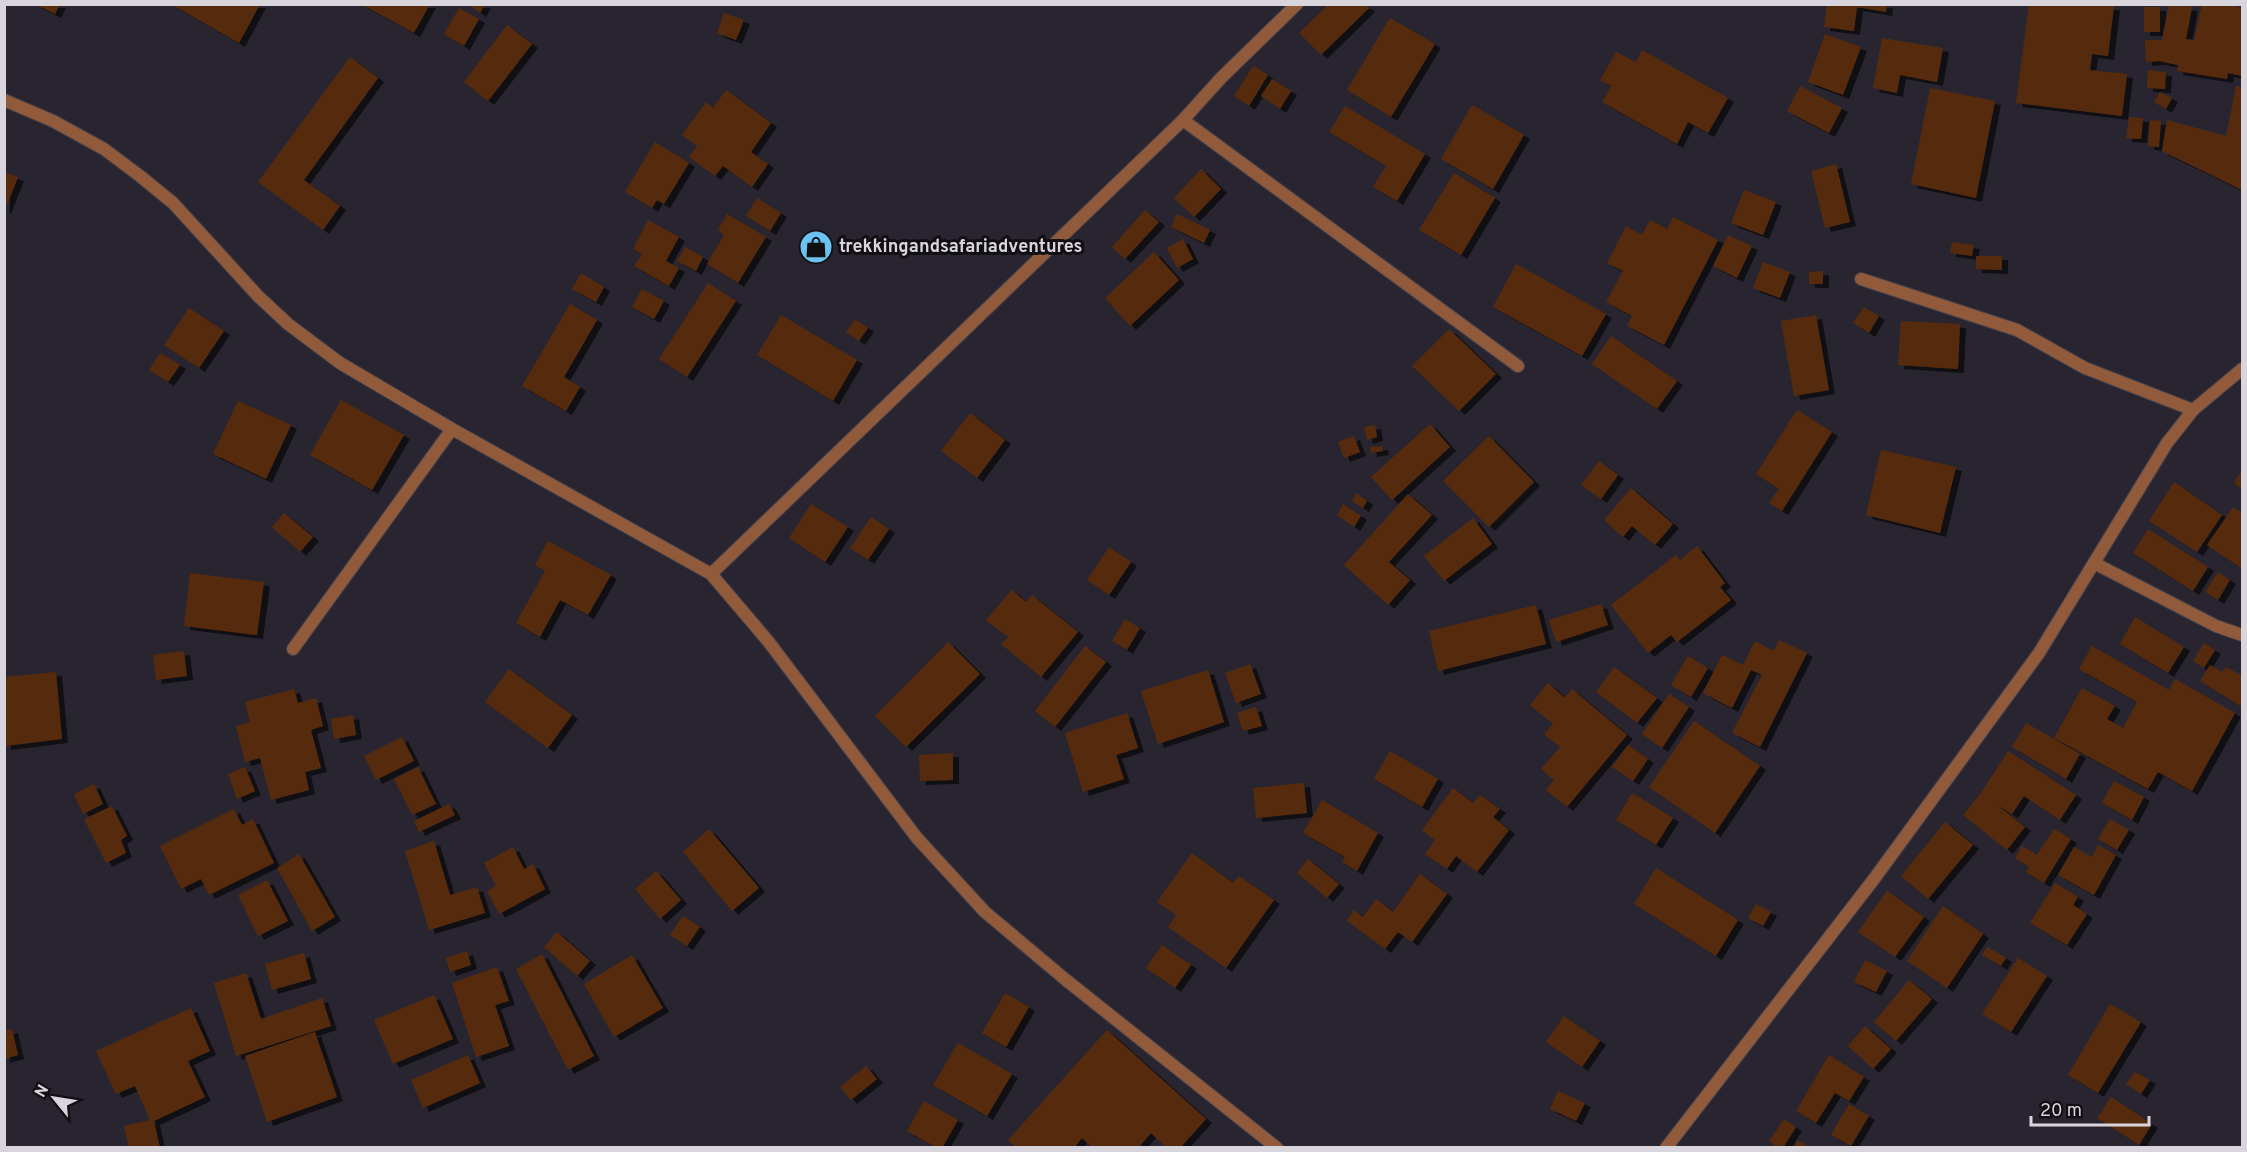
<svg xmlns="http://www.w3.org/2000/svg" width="2247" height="1152" viewBox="0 0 2247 1152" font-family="Overpass,sans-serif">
  <defs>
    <filter id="shadow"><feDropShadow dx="6" dy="4" stdDeviation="0" flood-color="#0009"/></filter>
  </defs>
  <rect width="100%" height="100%" fill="#292530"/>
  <g fill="#572b0c" filter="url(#shadow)">
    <path d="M35,4h25l-5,10z"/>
    <path d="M171,4h89l-21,39z"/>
    <path d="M361,4h69l-16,29z"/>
    <path d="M468,4h17l-5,9z"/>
    <path d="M1827,4h60l-1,8 -29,-5 -3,24 -30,-4z"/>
    <path d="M2029,4l85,2 -6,50 -16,-2 -2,16 37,4 -5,42 -106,-13z"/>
    <path d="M2169,4l23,3 -6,32 8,1 8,-36h26l14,4v68l-14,-3 -1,6 -50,-8 1,-6 -19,-4 -13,1 -1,-22h17z"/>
    <path d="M1328,5h38l3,3 -48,47 -22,-22z"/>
    <rect x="2144" y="7" width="16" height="25"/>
    <path d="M459,8l20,11 -15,27 -20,-12z"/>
    <path d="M724,13l20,7 -8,20 -19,-7z"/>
    <path d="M1390,18l45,26 -44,73 -44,-27z"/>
    <path d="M507,25l25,19 -44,57 -24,-19z"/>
    <path d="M1825,34l36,13 -18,48 -35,-13z"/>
    <path d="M1882,38l61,10 -6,34 -37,-7 -3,18 -24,-5z"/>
    <path d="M1642,50l86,48 -20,35 -20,-11 -11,22 -75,-42 9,-16 -11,-6 16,-28 20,10z"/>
    <path d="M350,57l28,21 -74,102 36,26 -17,24 -65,-48z"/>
    <path d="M1253,66l15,9 -19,31 -15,-10z"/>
    <path d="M2148,70l18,2 -1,17 -18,-1z"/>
    <path d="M1272,79l19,12 -11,18 -19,-13z"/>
    <path d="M1800,86l42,22 -13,25 -42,-22z"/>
    <path d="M2236,86l6,1v103l-80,-39 5,-31 59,16z"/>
    <path d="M1930,88l65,13 -19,97 -65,-14z"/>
    <path d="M726,90l45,33 -20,29 17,12 -16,23 -29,-21 -8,10 -26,-19 8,-11 -15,-11 24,-33 7,6z"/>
    <path d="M2160,92l12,6 -6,11 -12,-7z"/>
    <path d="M1472,105l52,30 -31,54 -52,-30z"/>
    <path d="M1345,106l80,48 -28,47 -24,-14 13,-21 -57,-34z"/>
    <path d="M2129,117l14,1 -2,21 -15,-1z"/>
    <path d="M2150,120l11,1 -2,26 -11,-1z"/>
    <path d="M655,142l34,21 -25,41 -7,-4 -5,8 -27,-16z"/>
    <path d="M1836,164l14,58 -25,6 -14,-57z"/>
    <path d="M1201,169l20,20 -27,28 -20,-19z"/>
    <path d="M4,172l14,5 -13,33h-1z"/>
    <path d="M1454,173l41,25 -34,57 -42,-25z"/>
    <path d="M1744,190l32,12 -13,33 -32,-12z"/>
    <path d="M757,198l24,15 -11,18 -24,-15z"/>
    <path d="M1145,210l14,12 -34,37 -13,-12z"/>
    <path d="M727,214l39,23 -28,46 -31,-19 17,-29 -6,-5z"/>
    <path d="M1177,214l33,16 -6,13 -33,-16z"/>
    <path d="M1673,217l45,23 -54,105 -37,-19 5,-10 -26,-14 17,-31 -16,-8 19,-37 16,9 8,-15 17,9z"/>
    <path d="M648,220l31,17 -13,24 13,7 -10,18 -35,-20 8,-12 -9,-5z"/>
    <path d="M1728,235l24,11 -15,32 -24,-12z"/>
    <path d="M1183,239l10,20 -16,9 -10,-20z"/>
    <path d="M1952,242l22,3 -2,11 -22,-3z"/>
    <path d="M685,247l18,10 -7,14 -19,-10z"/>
    <path d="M1154,252l25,28 -49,46 -25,-28z"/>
    <path d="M1976,256h26v14l-26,-1z"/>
    <path d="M1763,262l27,10 -10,26 -27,-10z"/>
    <path d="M1516,264l90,50 -24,42 -89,-49z"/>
    <path d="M1823,271v13h-14v-12z"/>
    <path d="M581,273l23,14 -8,15 -24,-13z"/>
    <path d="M708,283l28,18 -49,76 -28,-18z"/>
    <path d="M642,289l22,12 -10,18 -22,-12z"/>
    <path d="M570,304l27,16 -33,57 16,10 -14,24 -44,-25z"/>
    <path d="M1864,307l15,9 -10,17 -16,-10z"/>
    <path d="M189,308l35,23 -25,37 -35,-23z"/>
    <path d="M781,315l76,45 -24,41 -76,-46z"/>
    <path d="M1816,315l13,75 -35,6 -13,-75z"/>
    <path d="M855,319l13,9 -9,13 -13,-9z"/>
    <path d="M1901,321l59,3 -2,45 -60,-4z"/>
    <path d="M1449,329l47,45 -37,37 -47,-45z"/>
    <path d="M1611,336l66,45 -20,28 -65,-45z"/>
    <path d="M160,353l20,12 -12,17 -19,-12z"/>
    <path d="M341,400l63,35 -32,55 -62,-35z"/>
    <path d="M238,401l53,24 -25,54 -53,-25z"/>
    <path d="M1797,410l35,22 -50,79 -13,-8 10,-14 -23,-15z"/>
    <path d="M970,413l35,27 -28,38 -36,-27z"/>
    <path d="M1430,424l20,23 -58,53 -21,-23z"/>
    <path d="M1375,425l2,12 -10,3 -3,-13z"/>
    <path d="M1354,436l6,16 -16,6 -6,-16z"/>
    <path d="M1489,436l45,46 -45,45 -46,-46z"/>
    <path d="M1382,446l1,5 -12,2 -1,-6z"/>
    <path d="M1881,450l75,17 -16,66 -74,-18z"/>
    <path d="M1599,461l19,14 -17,24 -20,-14z"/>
    <path d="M2242,470v19l-8,-6z"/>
    <path d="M2174,482l48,33 -25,37 -48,-31z"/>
    <path d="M1631,488l42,36 -18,21 -23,-19 -9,11 -19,-17z"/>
    <path d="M1356,493l11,8 -4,7 -11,-7z"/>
    <path d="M1408,494l24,21 -43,47 21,18 -22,25 -44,-40z"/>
    <path d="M811,504l37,23 -23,35 -36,-24z"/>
    <path d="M1343,504l18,12 -7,11 -17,-12z"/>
    <path d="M2233,507l9,6 -1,55 -34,-23z"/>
    <path d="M284,513l29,24 -13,15 -28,-25z"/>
    <path d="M871,517l18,12 -21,31 -18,-12z"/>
    <path d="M1473,518l19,26 -48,37 -20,-25z"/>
    <path d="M2148,529l60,38 -15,24 -60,-38z"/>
    <path d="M548,541l63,34 -23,40 -28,-15 -20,37 -24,-14 29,-52 -10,-6z"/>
    <path d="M1697,546l28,37 -5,4 11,13 -54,42 -6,-7 -23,18 -37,-48 65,-50 4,5z"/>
    <path d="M1109,547l22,15 -22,33 -22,-15z"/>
    <path d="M2218,572l12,8 -12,20 -13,-8z"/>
    <path d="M190,573l74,9 -7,53 -73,-9z"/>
    <path d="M1012,590l14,12 6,-7 46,37 -37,45 -40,-33 7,-7 -22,-17z"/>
    <path d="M1601,604l7,21 -52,17 -7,-22z"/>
    <path d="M1536,605l10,39 -108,27 -9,-40z"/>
    <path d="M2135,617l49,30 -16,26 -48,-29z"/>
    <path d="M1125,619l15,9 -13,22 -15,-9z"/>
    <path d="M1779,640l28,13 -47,94 -28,-14 30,-58 -11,-5 -19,38 -29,-15 19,-38 21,10 12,-24 19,10z"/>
    <path d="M948,642l32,32 -74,73 -31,-31z"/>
    <path d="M2204,643l11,7 -11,18 -11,-7z"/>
    <path d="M1085,646l21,16 -51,65 -20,-16z"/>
    <path d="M2092,646l77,44 6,-11 60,34 -43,78 -34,-19 -10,17 -94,-51 28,-50 33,18 -8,13 16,9 14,-26 -58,-33z"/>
    <path d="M184,651l3,25 -31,4 -3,-25z"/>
    <path d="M1688,656l20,12 -17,29 -20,-12z"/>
    <path d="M1250,664l11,30 -25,9 -11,-30z"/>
    <path d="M2210,665l12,7 4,-5 16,9v31l-42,-26z"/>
    <path d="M1614,667l43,31 -20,25 -41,-31z"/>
    <path d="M509,669l63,46 -24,33 -63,-46z"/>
    <path d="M1208,670l16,52 -66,22 -17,-53z"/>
    <path d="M56,672l6,67 -57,7 -1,-69z"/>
    <path d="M1548,683l17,15 7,-9 55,46 -60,72 -21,-17 8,-10 -13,-11 19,-22 -16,-13 9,-10 -23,-19z"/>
    <path d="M294,689l4,14 18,-5 7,28 -12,4 10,38 -16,4 4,18 -38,10 -11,-42 -15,4 -9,-36 14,-4 -5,-20z"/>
    <path d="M1669,694l20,13 -27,41 -20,-14z"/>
    <path d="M1256,707l6,19 -19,5 -6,-18z"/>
    <path d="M1127,713l11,35 -22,7 8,24 -41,13 -18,-59z"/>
    <path d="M353,715l3,20 -22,4 -3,-20z"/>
    <path d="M1694,721l66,45 -45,67 -66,-46z"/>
    <path d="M2026,723l54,31 -14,25 -54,-32z"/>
    <path d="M402,737l12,24 -38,19 -12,-24z"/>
    <path d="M1628,745l20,14 -15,22 -21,-14z"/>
    <path d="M1390,751l48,28 -16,28 -48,-28z"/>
    <path d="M2008,751l68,44 -16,25 -36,-24 -12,18 -15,-9 28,22 -18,23 -44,-35 18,-22z"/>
    <path d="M953,753v27l-33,1 -1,-26z"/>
    <path d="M245,767l10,24 -18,8 -9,-25z"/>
    <path d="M418,767l18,37 -24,11 -18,-36z"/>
    <path d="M2114,781l30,16 -12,23 -30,-17z"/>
    <path d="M1304,783l3,30 -51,5 -3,-30z"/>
    <path d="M94,784l9,20 -20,10 -9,-20z"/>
    <path d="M1453,788l20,15 7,-8 20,14 -7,8 16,13 -32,42 -21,-16 -9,13 -22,-15 10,-14 -13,-10z"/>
    <path d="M1632,793l41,25 -17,27 -40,-25z"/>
    <path d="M1322,800l56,33 -21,38 -15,-9 3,-5 -42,-24z"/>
    <path d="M449,804l6,11 -36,17 -5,-11z"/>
    <path d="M112,806l15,30 -6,4 5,13 -20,10 -22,-44z"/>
    <path d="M234,809l8,16 11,-6 21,44 -65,32 -8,-16 -20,10 -21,-43z"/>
    <path d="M2110,819l19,11 -12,20 -19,-11z"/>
    <path d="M1945,822l28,23 -45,54 -27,-23z"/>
    <path d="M709,829l50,59 -27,23 -49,-59z"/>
    <path d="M2054,829l17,10 -27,44 -18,-11 3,-5 -14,-9 7,-12 15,9z"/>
    <path d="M434,841l16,54 27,-8 8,26 -56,17 -24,-79z"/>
    <path d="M2098,845l18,10 -22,40 -36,-20 16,-28 18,10z"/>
    <path d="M513,847l11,22 9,-5 12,25 -46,25 -12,-23 9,-5 -12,-23z"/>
    <path d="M1192,853l41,30 6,-7 35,24 -48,68 -58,-41 8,-12 -19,-13z"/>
    <path d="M299,854l36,63 -23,14 -35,-63z"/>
    <path d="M1308,859l31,25 -12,14 -30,-25z"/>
    <path d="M1656,868l82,52 -22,36 -82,-52z"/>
    <path d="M656,871l25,29 -21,19 -25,-30z"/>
    <path d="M1420,874l27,20 -35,48 -14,-10 -13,17 -38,-28 7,-11 9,7 13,-18 17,13z"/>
    <path d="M267,880l21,41 -30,15 -20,-41z"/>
    <path d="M2055,883l23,14 -5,8 14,9 -20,31 -37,-22z"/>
    <path d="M1887,891l37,26 -29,40 -37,-25z"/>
    <path d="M1756,904l15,8 -8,14 -15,-8z"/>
    <path d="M1943,906l40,28 -36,54 -40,-27z"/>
    <path d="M683,916l17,11 -13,19 -17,-11z"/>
    <path d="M557,932l33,29 -13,15 -33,-29z"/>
    <path d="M1162,945l29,20 -16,23 -29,-20z"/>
    <path d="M1987,947l19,11 -5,8 -19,-11z"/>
    <path d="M467,951l4,14 -21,7 -4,-14z"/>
    <path d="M304,953l7,26 -39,11 -7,-26z"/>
    <path d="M542,954l52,102 -26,14 -52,-101z"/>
    <path d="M632,955l31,53 -49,29 -30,-53z"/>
    <path d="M2018,958l29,18 -36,56 -29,-18z"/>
    <path d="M1865,960l22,11 -11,21 -22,-10z"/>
    <path d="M497,967l12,34 -14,4 14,41 -33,11 -24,-74z"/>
    <path d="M246,973l15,46 61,-21 9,28 -95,30 -22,-73z"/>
    <path d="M1909,980l23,19 -36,42 -22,-19z"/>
    <path d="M1005,993l24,14 -23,40 -24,-14z"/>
    <path d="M434,995l19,44 -60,25 -19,-44z"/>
    <path d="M2110,1004l31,18 -43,71 -30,-18z"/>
    <path d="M191,1008l19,43 -22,10 17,36 -51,24 6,27h-31l-5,-22 26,-6 -15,-34 -19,8 -20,-43z"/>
    <path d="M1564,1016l36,25 -18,26 -36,-25z"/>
    <path d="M1865,1026l26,23 -18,20 -25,-23z"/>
    <path d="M12,1029l6,26 -14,4v-28z"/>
    <path d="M1107,1030l99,89 -26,29h-13l-16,-15 -13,15h-45l-11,-10 -8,10h-57l-9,-8z"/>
    <path d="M315,1032l22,65 -70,25 -22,-66z"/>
    <path d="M958,1043l54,31 -25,42 -54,-31z"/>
    <path d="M468,1055l12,28 -57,25 -12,-28z"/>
    <path d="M1829,1055l35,22 -15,24 -14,-8 -19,30 -20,-12z"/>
    <path d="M866,1066l11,13 -26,21 -11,-13z"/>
    <path d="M2135,1072l15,8 -9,14 -15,-10z"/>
    <path d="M1558,1091l27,12 -9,18 -26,-12z"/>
    <path d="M2111,1097l41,27 -13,21 -42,-27z"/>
    <path d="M924,1101l34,19 -16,28h-5l-30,-17z"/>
    <path d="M1849,1104l20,12 -18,30 -20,-11z"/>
    <path d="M1784,1119l12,8 -13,21h-5l-9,-7z"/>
    <path d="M1797,1140l15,8h-18z"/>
  </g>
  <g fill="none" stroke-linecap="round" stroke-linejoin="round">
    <defs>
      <g id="minor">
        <path d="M4,100l49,21 51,28 36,27 33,27 85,93 30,28 52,39 112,66 259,145 57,67 149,197 68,74 81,68 211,168"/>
        <path d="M1183,120l335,246"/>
        <path d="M1861,279l156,51 68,38 108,42"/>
        <path d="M2094,563l122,63 26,9"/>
        <path d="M711,574l472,-454 38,-42 76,-74"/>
        <path d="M293,649l159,-220"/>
        <path d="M1666,1148l208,-269 165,-226 128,-210 26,-33 49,-41"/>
      </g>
    </defs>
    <use href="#minor" stroke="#45414c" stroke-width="14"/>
    <use href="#minor" stroke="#915b3b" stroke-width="12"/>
  </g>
  <defs>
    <symbol id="shop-disc" viewBox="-11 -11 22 22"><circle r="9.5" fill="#6bc3f2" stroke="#110f14"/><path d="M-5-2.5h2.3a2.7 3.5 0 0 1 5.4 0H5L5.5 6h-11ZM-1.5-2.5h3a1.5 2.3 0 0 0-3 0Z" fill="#111"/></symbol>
  </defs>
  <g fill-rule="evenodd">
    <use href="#shop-disc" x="797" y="228" width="38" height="38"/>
  </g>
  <g text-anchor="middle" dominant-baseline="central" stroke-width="6" stroke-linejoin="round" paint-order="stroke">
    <g font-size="18" font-weight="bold" fill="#d8d5dc" stroke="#110f14" text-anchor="start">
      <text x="839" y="247">trekkingandsafariadventures</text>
    </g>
  </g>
  <rect width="2247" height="1152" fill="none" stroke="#d8d5dc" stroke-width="12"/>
  <g transform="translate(54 1098) rotate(300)" stroke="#110f14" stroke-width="4.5" paint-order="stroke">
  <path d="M0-4.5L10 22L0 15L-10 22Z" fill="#d8d5dc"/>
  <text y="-9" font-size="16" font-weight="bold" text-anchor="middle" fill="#d8d5dc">N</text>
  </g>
  <path d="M2031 1116v9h118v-9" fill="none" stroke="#d8d5dc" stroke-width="3"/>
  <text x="2040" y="1116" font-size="18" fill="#d8d5dc" stroke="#110f14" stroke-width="4.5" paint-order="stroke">20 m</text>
</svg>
